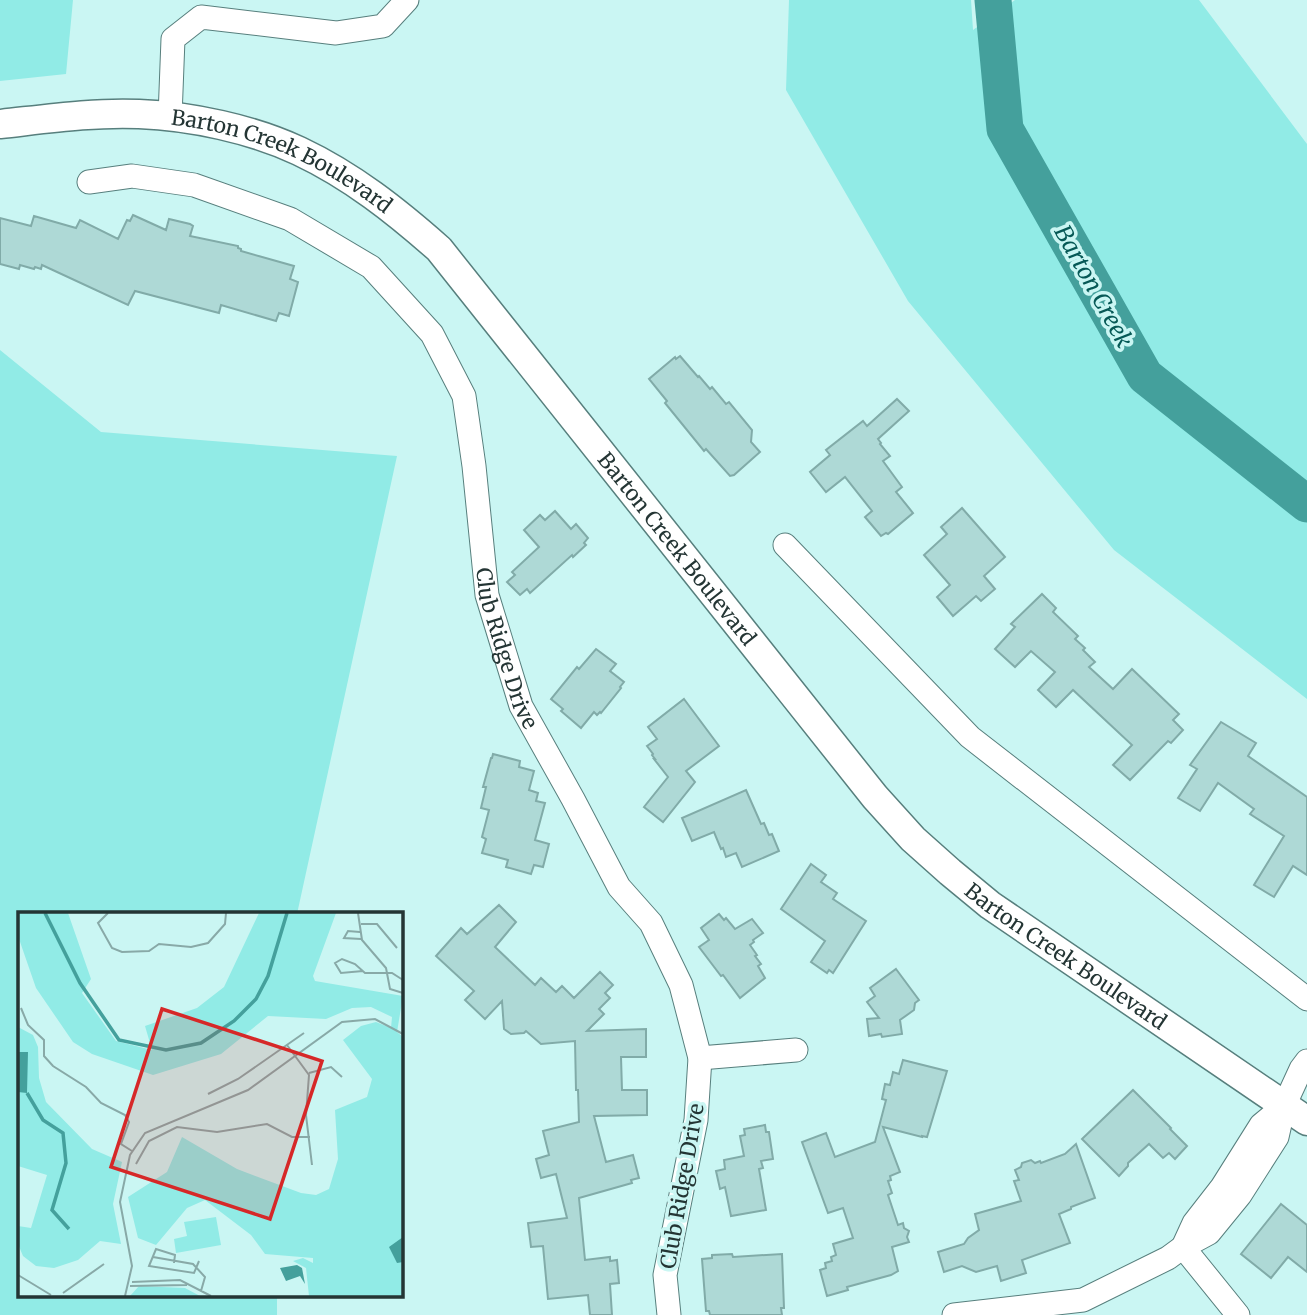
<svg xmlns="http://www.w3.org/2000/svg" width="1307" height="1315" viewBox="0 0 1307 1315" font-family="Merriweather,serif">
  <rect width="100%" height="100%" fill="#caf6f3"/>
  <g fill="#91ebe6">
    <path d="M0,0h73l-7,74 -66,7z"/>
    <path d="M789,0h182l2,30 42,-30h184l108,144v555l-193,-149 -206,-249 -122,-211z"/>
    <path d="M0,350l101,82 296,24 -100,458h-278v382h258v19h-277z"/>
  </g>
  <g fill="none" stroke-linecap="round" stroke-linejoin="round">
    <path stroke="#44a09c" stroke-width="37" d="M993,0l12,129 140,247 162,128"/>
  </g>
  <g fill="#aed9d6" stroke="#81aba8" stroke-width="2">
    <path d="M133,215l33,15 3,-11 21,5 3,2 -3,10 48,10v2l3,1v2l53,15 -4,13 8,3 -9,34 -10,-3 -3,8 -55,-16 -2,8 -84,-22 -7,14 -86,-40 -1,4 -6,-2 -1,2 -14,-4 -1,4 -19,-5v-46l31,8 3,-10 42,12 4,-8 38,19 9,-19 3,1z"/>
    <path d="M680,356l18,21 1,-1 11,13 2,-2 14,17 3,-2 23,28 -1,12 9,10 -26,23 -4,1 -24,-27 -2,2 -39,-48 2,-2 -18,-22 26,-22 1,2z"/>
    <path d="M897,399l12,12 -31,28 3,4 -1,1 10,12 -7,5 19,26 -6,5 17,21 -25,21 -2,-1 -5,3 -16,-19 7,-6 -27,-34 -19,15 -16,-20 20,-17 -4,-5 37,-29 4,5z"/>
    <path d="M962,508l43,49 -21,19 11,13 -14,12 -5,-5 -23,20 -16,-19 13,-12 -26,-30 23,-21 -6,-7z"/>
    <path d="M555,511l16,18 5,-5 12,14 -4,5 2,2 -13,12 -1,-2 -42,38 -3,-4 -7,6 -13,-13 8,-7 -3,-3 27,-25 -15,-17 16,-15 5,5z"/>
    <path d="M1042,594l14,14 -3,4 25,24 -3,3 10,9 -2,2 12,12 -6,5 24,22 19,-20 47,45 -6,6 10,10 -12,13 -3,-2 -38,39 -17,-15 19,-20 -59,-55 -17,17 -18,-17 17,-18 -24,-21 -16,16 -20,-18 20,-22 -4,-3z"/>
    <path d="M596,649l20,15 -6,7 14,11 -4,5 1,1 -20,25 -1,-1 -3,3 -3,-3 -13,16 -20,-17 2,-2 -12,-10 26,-32 2,2z"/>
    <path d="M684,699l35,47 -33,25 9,11 -32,40 -19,-15 24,-30 -14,-18h1l-3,-4 1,-1 -6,-8 10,-7 -9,-12z"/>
    <path d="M1221,722l35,21 -8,13 59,41v78l-14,-9 -19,31 -20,-12 30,-49 -34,-22 4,-5 -36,-26 -18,28 -22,-13 19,-29 -7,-4z"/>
    <path d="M493,754l27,7 -1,6 15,4 -5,19 9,3 -2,8 9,2 -10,37 14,4 -6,23 -9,-2 -3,9 -25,-7 2,-7 -26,-7 4,-14 -4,-2 7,-27 -8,-2 5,-21h-3l8,-29h1z"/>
    <path d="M746,790l15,34 3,-1 5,12 3,-1 7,17 -37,16 -6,-14 -10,4 -3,-9 -2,1 -7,-17 -22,9 -10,-23z"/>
    <path d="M811,864l15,11 -5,7 16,11 -4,6 33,22 -33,52 -4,-3 -2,3 -16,-11 14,-21 -44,-32z"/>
    <path d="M499,905l17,17 -21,25 40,38 6,-7 15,14 6,-6 12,12 26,-26 13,13 -8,8 5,5 -11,11 5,5 -17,17 59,-2v28h-25l1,33h25v25l-53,1 12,46 27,-7 6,23 -8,2 1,3 -53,15 6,62 25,-3v4l7,-1 2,23 -9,1 2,31h-22l-2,-20 -40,4 -5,-53 -12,1 -3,-24 39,-5 -11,-44 -15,4 -5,-19 13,-4 -6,-24 36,-9 -1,-32h-2l-1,-49 -34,3 -15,-13 -2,2 -13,1 -7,-5 -2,-28 -17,18 -20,-19 9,-9 -38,-35 25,-28 6,6z"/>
    <path d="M719,914l5,6 2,-2 9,11 17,-10 11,14 -10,7 1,2 -4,3 7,10 -2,1 6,8 -3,2 7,12 -25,20 -17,-23 -2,1 -22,-29 10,-7 -8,-12z"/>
    <path d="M896,969l23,31 -4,3 -1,7 -14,10 2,14 -20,3 -1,-3 -12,2 -2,-17 12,-1 -12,-16 8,-6 -5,-8z"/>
    <path d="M903,1060l44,11 -20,66 -5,-1v1l-39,-10 17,45 -10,4 1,4 -3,1 4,12 -4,2 10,30 5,-2 1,5 5,3 -2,6 2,5 -17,5 6,24 -7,4 -44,12 1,3 -21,6 -7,-26 6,-2 -1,-5 7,-2 -1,-4 5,-2 -3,-11 20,-6 -10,-30 -15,5 -26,-71 24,-9 9,24 40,-15 11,-42 -4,-1 3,-15 5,1 3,-13 6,2z"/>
    <path d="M1133,1090l38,38 -1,1 17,17 -12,13 -6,-6 -6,5 -14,-14 -21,19v3l-9,10 -37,-37z"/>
    <path d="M765,1125l1,7h3l4,27 -12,2 2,7 -4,1 7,41 -35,6 -6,-29 -5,2 -4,-18 9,-2 -1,-9 20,-4 -4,-20 5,-1 -1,-6z"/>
    <path d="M1076,1144l19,54 -24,9v2l-12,5 11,29 -48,17 4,13 -25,8 -4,-15 -21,6 -14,-6 -18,6 -6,-20 26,-8 4,-6 11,-8 -4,-16 46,-13 -7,-20 5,-1 -4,-10 6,-3 1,-4 9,-3 4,3 5,-2 1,2 24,-9z"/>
    <path d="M1281,1204l26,21v47l-19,-15 -17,21 -30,-24z"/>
    <path d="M732,1254l1,3 49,-3 2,54h-3l1,7h-72l-1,-4h-3l-4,-52 10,-1v-3z"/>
  </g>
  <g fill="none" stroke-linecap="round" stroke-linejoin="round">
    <defs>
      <g id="minor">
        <path d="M170,117l3,-78 28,-22 135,16 47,-7 24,-26"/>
        <path id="s1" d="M89,182l43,-6 62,9 96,34 81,48 61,67 32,62 10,70 13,129 34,111 52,93 46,88 32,36 30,62 19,73 -4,62 -31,155 4,40"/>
        <path d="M785,545l185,192 337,262"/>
        <path d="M700,1058l96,-8"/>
        <path d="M1183,1247l11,-24 28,-36 39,-62 23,-19"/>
        <path d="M1183,1247l55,68"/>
        <path d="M954,1315l129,-15 85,-42 15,-11 26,-14 31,-38 37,-58 7,-31 17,-37 6,-8"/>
      </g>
      <g id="tertiary">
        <path id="s2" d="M0,124c46,-5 93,-12 139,-10 52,2 113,15 160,37 53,25 97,60 140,98l436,548 38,42 37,33 40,33 317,216"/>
      </g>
    </defs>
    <use href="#minor" stroke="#577f7d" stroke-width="25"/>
    <use href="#tertiary" stroke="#577f7d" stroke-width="31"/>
    <use href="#minor" stroke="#fff" stroke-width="23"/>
    <use href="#tertiary" stroke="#fff" stroke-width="28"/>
  </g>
  <g text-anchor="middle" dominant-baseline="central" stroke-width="7" stroke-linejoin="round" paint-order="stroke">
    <g font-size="21" fill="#243534" stroke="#caf6f3">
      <text stroke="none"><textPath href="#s2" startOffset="292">Barton Creek Boulevard</textPath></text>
      <text stroke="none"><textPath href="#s2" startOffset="859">Barton Creek Boulevard</textPath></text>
      <text stroke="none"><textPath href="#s1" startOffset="719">Club Ridge Drive</textPath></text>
      <text stroke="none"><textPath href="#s2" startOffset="1426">Barton Creek Boulevard</textPath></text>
      <text transform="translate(682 1186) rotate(-80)">Club Ridge Drive</text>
    </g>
    <g font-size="23" font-style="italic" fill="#065956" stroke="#caf6f3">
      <text transform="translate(1094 286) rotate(61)">Barton Creek</text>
    </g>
  </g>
  <g transform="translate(18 912)">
    <rect width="385" height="385" fill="#caf6f3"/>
    <path d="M0,1h50l23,66 -9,14 34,48 36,9 -7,-24 52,-18 27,-21 35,-74h77l-23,63 2,5 88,15 -6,36 6,5v259h-94l-3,-28 -13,-7 10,-3 10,5v-5l-48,-4 -14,-19 -46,-35 -18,8 -31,37 -18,-7 -10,-41 39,-25 15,-35 55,32 64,24 15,2 13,-6 9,-30 -3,-49 32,-13 5,-18 -29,-39 18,-14 15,-4 15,6 1,-11 -21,-10 -19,1 -26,11 -58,-3 -47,38 -68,21 -61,-21 -19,-12 -37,-54 -18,-52zM0,115l15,8 5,12 1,31 7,24 46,47 30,13 -9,42 8,40 -21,-3 -22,19 -24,8 -18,-2 -13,-10 -5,-12v-18l13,2 16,-53 -29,-9zM198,305l5,28 -45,8 -2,-14 13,-3 -3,-14zM121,374l46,2 15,8h-70z" fill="#91ebe6"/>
    <path d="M0,140h10l-1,41 -9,-1zM385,325v25l-6,1 -8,-16zM279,353l5,3 3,16 -5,-8 -14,5 -6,-13z" fill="#44a09c"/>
    <path fill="none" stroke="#44a09c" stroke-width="3.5" d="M27,1l35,70 39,57 47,10 35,-7 33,-22 22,-22 12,-23 19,-63M9,181l16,27 20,13 3,30 -14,47 17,19"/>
    <path fill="none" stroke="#88a9a7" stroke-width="2" d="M90,1l-10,10 14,25 10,4 27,-1 10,-7 32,3 17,-4 17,-19 1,-11M340,1l4,27 24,28 4,21 13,4M343,12h16l20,24M342,20l-12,-1 -4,7 17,1M345,59l-22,2 -6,-10 7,-4 13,5 10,9h27l11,7M3,96l7,17 16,15v16l9,10 33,21 15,16 24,12 4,7 -8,22 11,7M269,133l22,30 -3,40 6,50M291,161l22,-6 11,10M190,182l30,-15 66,-46M118,252l13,-23 28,-14 40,5 50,-8 25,13h18M135,345l40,7 12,13 -4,14M156,351l1,-8 -19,-6 -7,17 45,7 5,-12M0,363l33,20M114,370l48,-2 31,16M112,374l57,-1M45,381l41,-29M107,384l7,-30 -12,-64 10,-47 15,-22 103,-43 94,-68 33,-3 28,15"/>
    <path fill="#d62828" fill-opacity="0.15" stroke="#d62828" stroke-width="3.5" d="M144,97l160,52 -52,158 -159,-52z"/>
    <rect width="385" height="385" fill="none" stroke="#243534" stroke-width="3.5"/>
  </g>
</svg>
